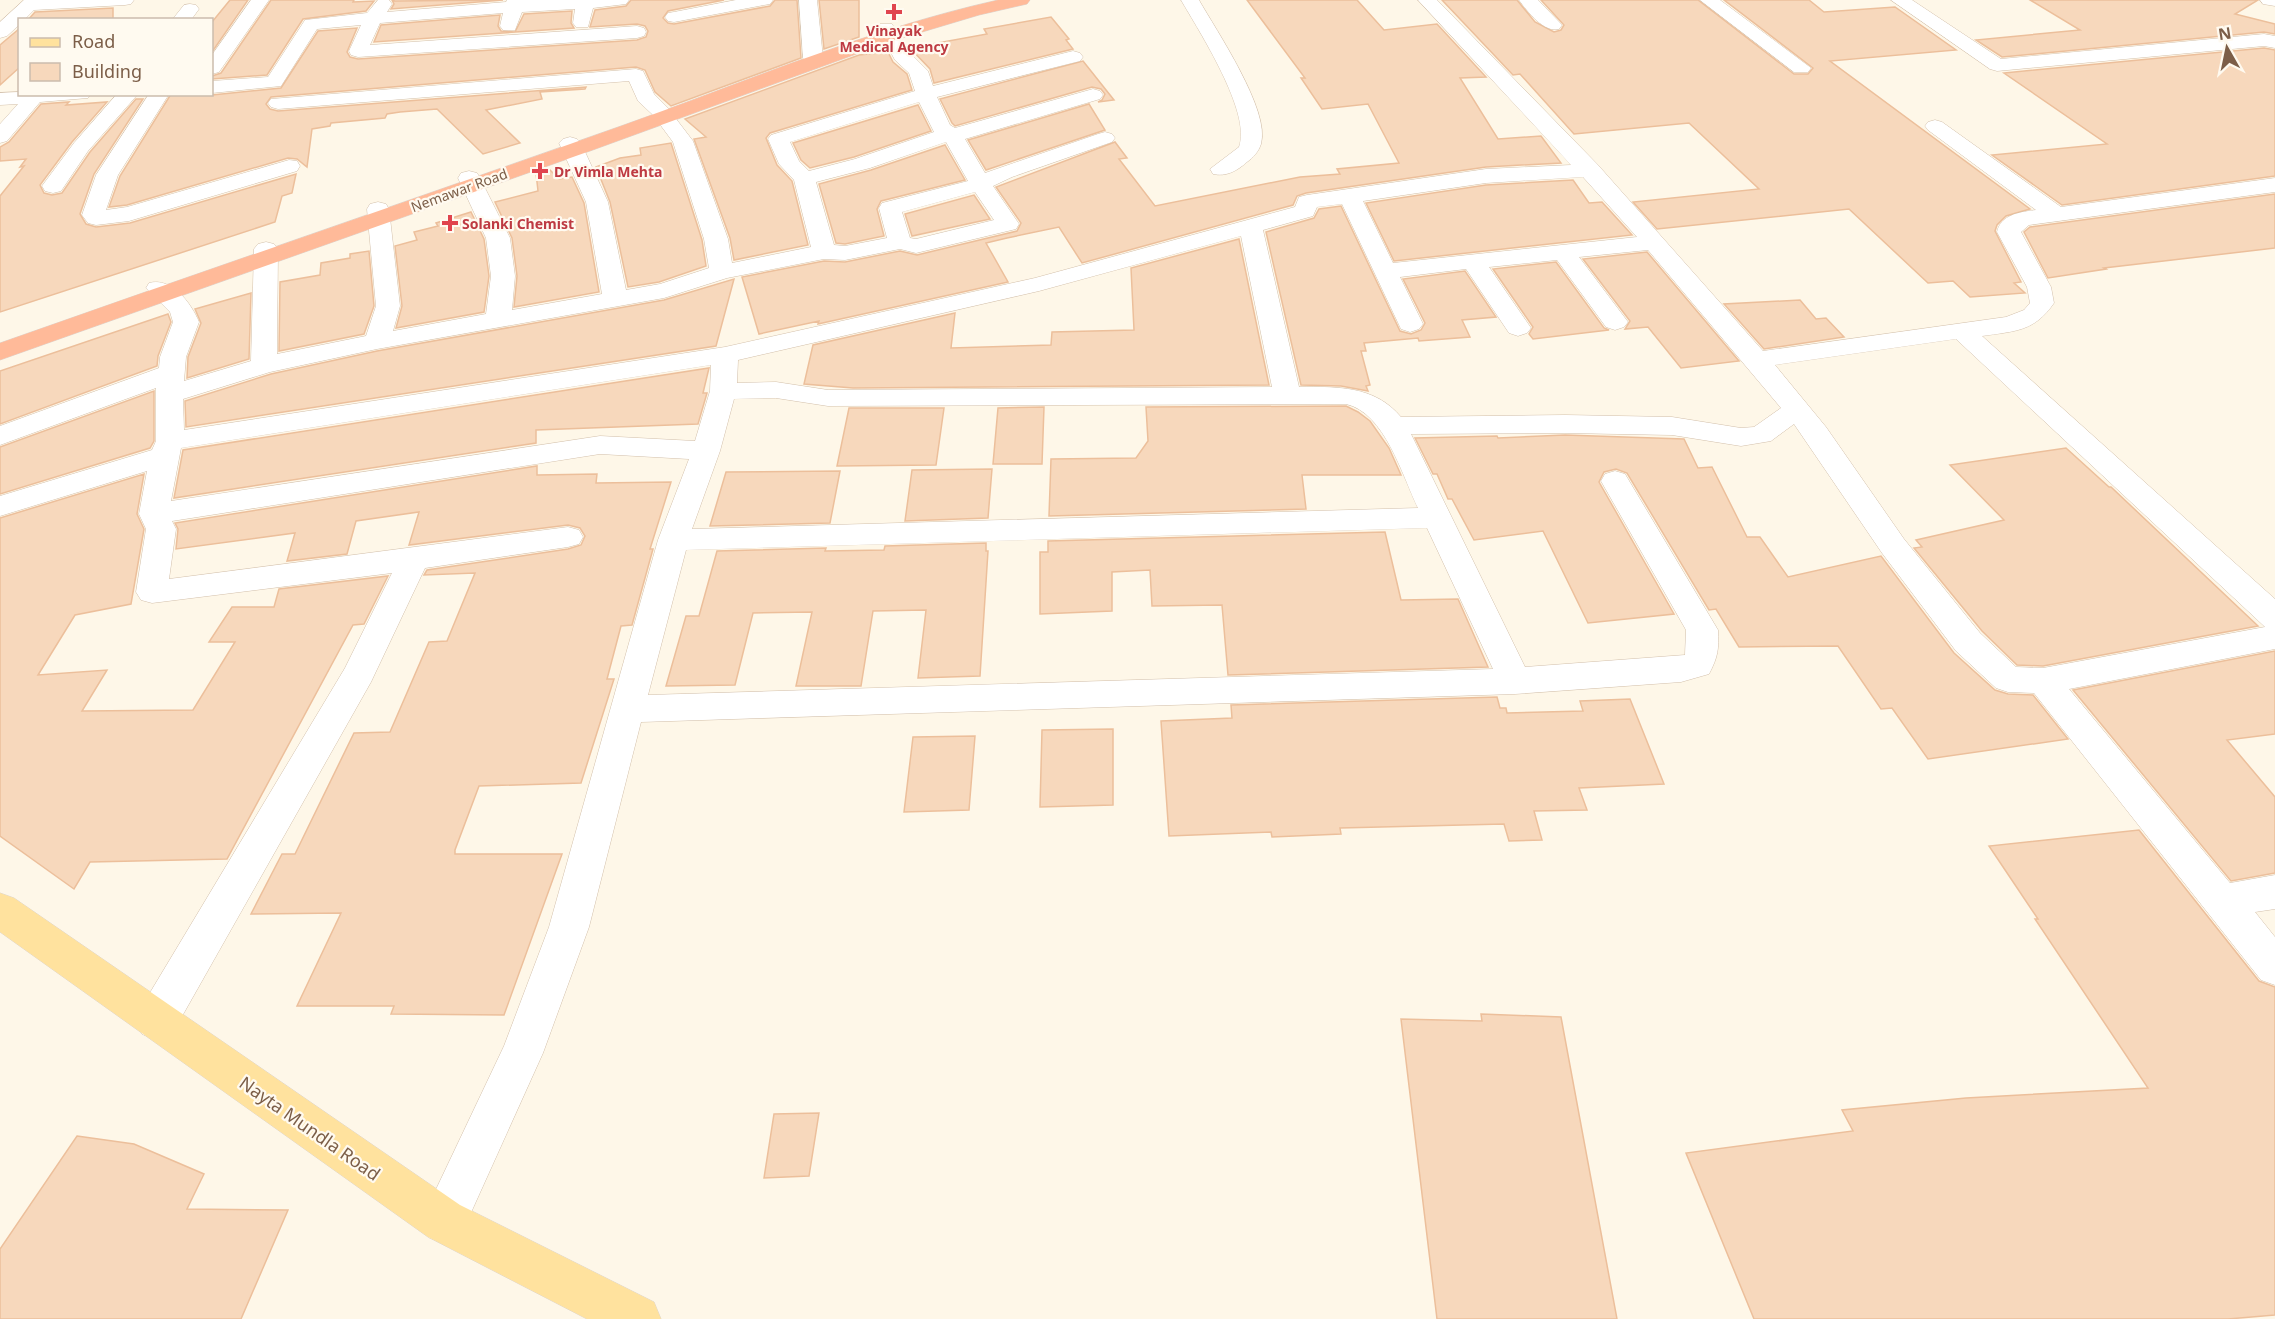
<svg xmlns="http://www.w3.org/2000/svg" width="2275" height="1319" viewBox="0 0 2275 1319" font-family="'Noto Sans',sans-serif">
  <rect width="100%" height="100%" fill="#fef7e8"/>
  <g fill="#f7d8bc" stroke="#ecbf9b" stroke-width="1.5">
    <path d="M230,0h18l-36,52v-30z"/>
    <path d="M271,0h83l-1,2 21,-1 -8,10 -63,8 -36,56 -55,4v-3l9,-3z"/>
    <path d="M392,0l3,1 108,-1 -112,9 3,-5z"/>
    <path d="M631,0h93l-56,11 -5,7 5,5 6,1 96,-18 5,-6h22l4,58 -130,48 -16,-14 -10,-22 -9,-3 -365,30 -5,7 4,5 8,2 308,-24 -1,2 -45,3 2,7 -56,11 34,33 -37,11 -46,-45 -37,3 -13,2 -2,4 -54,5 -1,3 -18,3 -5,38 -10,-8 -9,-1 -161,47 -18,2 11,-31 51,-82 41,1 69,-7 37,-57 39,-3 -10,24 3,5 8,2 279,-19 9,-3 2,-6 -3,-5 -8,-2 -47,3 5,-17 31,-4z"/>
    <path d="M819,0h40v37l-35,12z"/>
    <path d="M1247,0h110l27,30 53,-6 49,53 -26,1 38,61 43,-3 20,27 -75,4 -180,26 -9,3 -4,9 -211,58 -23,-36 -52,11 -21,5 22,39 -190,42 1,-3 -60,13 -17,-57 82,-16 21,1 55,-11 17,4 100,-24 4,-8 -25,-36 119,-45 12,16 -8,1 36,47 145,-29 40,-3 -3,-5 62,-6 -31,-59 -46,5 -21,-31h4z"/>
    <path d="M1442,0h75l18,22 19,10 7,-2 3,-5 -23,-25h157l96,74h14l5,-6 -89,-68h85l15,12 71,-5 61,43 -126,11 200,148 -24,7 -9,9 -2,6 26,51 -7,1 11,10 -55,4 -17,-16 -25,2 -79,-74 -192,20 -24,-27 126,-13 -70,-66 -115,11 -54,-60 -7,1z"/>
    <path d="M2030,0h228l-23,14 40,10v10l-11,-2 -262,25 -26,-17 104,-10z"/>
    <path d="M113,8v12h-85l7,-8z"/>
    <path d="M572,11l-1,12 3,5 -200,14 7,-17 119,-10 -2,11 3,5 14,1 9,-18z"/>
    <path d="M1051,17l18,22 -3,1 7,9 -139,34 -4,-14 -20,-21 77,-14 -3,-5z"/>
    <path d="M20,28v39l-20,18v-40z"/>
    <path d="M2264,48l11,2v126l-213,29 -70,-50 115,-11 -103,-71z"/>
    <path d="M888,52l5,10 14,12 5,16 -142,43 -4,5 11,27 15,16 16,64 -74,15 -4,-22 -36,-99 12,-2 -21,-18 174,-64z"/>
    <path d="M1083,61l31,39 -16,2 4,-2 3,-6 -4,-5 -9,-2 -137,39 -3,-3 -12,-24z"/>
    <path d="M136,99h7l-49,75 -14,40 6,10 10,3 34,-4 166,-49 -4,19 -10,3 -7,26 -275,90v-116l24,-30 -4,1 6,-8 -26,2v-14l9,-5 32,-38 28,-2 -3,3 41,-3 -35,40 -32,43 4,8 8,2 10,-2 28,-41z"/>
    <path d="M1089,104l16,26 -119,40 -18,-30z"/>
    <path d="M918,105l13,26 -77,26 -44,11 -9,-8 -8,-17z"/>
    <path d="M671,143l31,97 4,26 -47,16 -31,5 -18,-85 -14,-35 24,-9 21,-3 -1,-7z"/>
    <path d="M945,145l20,35 -84,21 -4,8 7,27 -39,8 -9,-1 -17,-59 52,-14z"/>
    <path d="M548,168l11,11 13,-2 12,26 15,89 -85,15 3,-31 -5,-38 -17,-36 43,-11 -2,-18z"/>
    <path d="M1573,180l16,23 13,-1 30,33 -238,26 -28,-58 120,-18z"/>
    <path d="M2275,194v54l-171,20 2,1 -58,9 -24,-46 6,-5z"/>
    <path d="M974,195l16,24 -78,17 -7,-22z"/>
    <path d="M1341,206l59,125 11,3 10,-4 4,-7 -22,-44 62,-8 31,46 -34,3 8,17 -51,4 -1,-3 -54,5 2,8h-5l9,34 -4,1 2,5 -27,-5 -40,-1 -35,-153 48,-14 5,-9z"/>
    <path d="M471,212l13,27 5,37 -5,36 -88,16 6,-22 -7,-60 22,-6 -3,-8 24,-6 -2,-3z"/>
    <path d="M1239,239l30,146 -416,3 -49,-4 9,-39 142,-32 -4,35 100,-3 1,-13 82,-2 -3,-62z"/>
    <path d="M369,251l5,55 -10,28 -85,17 1,-69 40,-7 1,-12 29,-5v-4z"/>
    <path d="M1647,252l92,109 -58,7 -33,-41 -23,2 5,-8 -47,-62z"/>
    <path d="M1556,262l48,66 5,2 -76,9 -4,-5 4,-7 -40,-58z"/>
    <path d="M734,279l-18,67 -530,81 -1,-26 86,-27 106,-23 287,-51z"/>
    <path d="M251,293l-2,66 -62,19 1,-21 13,-34 -6,-14z"/>
    <path d="M1800,300l16,19 10,-1 18,19 -80,12 -40,-45z"/>
    <path d="M168,314l3,8 -13,34 -1,10 -157,58v-53z"/>
    <path d="M709,368l-6,25h4l-9,31 -162,6v13l-362,55 9,-48z"/>
    <path d="M154,391v50l-4,7 -150,46v-47z"/>
    <path d="M1346,406l12,6 12,9 19,27 12,27h-99l4,34 -257,7 2,-57 85,-1 12,-17 -2,-34z"/>
    <path d="M1044,407l-2,57h-49l5,-56z"/>
    <path d="M849,408h95l-8,57 -99,1z"/>
    <path d="M1565,435l119,4 14,29 14,-1 35,70h13l28,40 93,-21 73,97 41,37 13,4 25,1 35,44 -140,20 -36,-51 -11,1 -43,-63 -99,1 -23,-38 -7,1 -82,-137 -11,-4 -12,3 -5,10 75,132 -86,9 -45,-92 -69,9 -22,-41h-4l-11,-25h-4l-18,-36 82,-2 1,2z"/>
    <path d="M2066,448l43,39h2l147,139 -215,40 -26,-1 -35,-34 -68,-83 8,-1 -6,-7 88,-20 -54,-55z"/>
    <path d="M537,466v9l60,-1 -1,9 75,-1 -21,67h3l-21,76 -11,1 -14,53h7l-33,104 -102,3 -24,64v4h107l-58,161 -113,-1 3,-8h-97l44,-93 -90,1 31,-60h13l59,-121 36,-1 39,-90 18,-1 28,-68 -51,2 3,-5 141,-21 13,-4 4,-9 -5,-8 -12,-3 -159,20 10,-33 -63,9 -9,33 -60,7 8,-28 -119,16 2,-20 -3,-6z"/>
    <path d="M992,469l-4,49 -83,3 7,-51z"/>
    <path d="M840,471l-10,52 -120,3 16,-54z"/>
    <path d="M144,474l-7,40 7,15 -13,75 -56,11 -37,60 69,-5 -25,41 111,-1 42,-68h-26l23,-35h42l5,-18 109,-13 -24,48 -11,1 -126,234 -137,3 -16,27 -74,-53v-318z"/>
    <path d="M1385,532l16,68 57,-1 30,68 -260,8 -6,-70 -70,1 -2,-36 -38,2v39l-72,3v-62h8v-11z"/>
    <path d="M986,543v8h2l-8,125 -62,2 8,-68 -53,1 -12,75h-65l16,-74 -59,1 -18,72 -69,1 20,-70h13l18,-65 109,-3 -1,3 59,-1 1,-4z"/>
    <path d="M2275,651v83l-48,6 48,57v76l-44,8 -158,-191z"/>
    <path d="M1497,697l3,11h6l1,5 76,-2 -3,-10 50,-2 34,85 -85,4 8,22 -53,1 8,29 -33,1 -5,-17 -164,4 1,6 -69,3 -1,-5 -102,4 -8,-115 71,-3 -1,-13z"/>
    <path d="M1113,729v76l-73,2 2,-77z"/>
    <path d="M975,736l-6,74 -65,2 9,-75z"/>
    <path d="M2139,830l120,151 16,6v328l-47,4h-474l-68,-166 167,-22 -11,-21 124,-12 182,-10 -113,-169h3l-49,-73z"/>
    <path d="M1481,1014l80,3 56,302h-180l-36,-300 81,2z"/>
    <path d="M819,1113l-10,63 -45,2 10,-64z"/>
    <path d="M77,1136l57,8 70,30 -17,35 101,1 -47,109h-241v-70z"/>
  </g>
  <g fill="none" stroke-linecap="round" stroke-linejoin="round">
    <defs>
      <g id="minor">
        <path d="M24,0h110l-3,4 -6,1 -91,5 -10,10h-4v4l-13,12 -7,2v-16z"/>
        <path d="M251,0h18l-50,72 -7,2v-19z"/>
        <path d="M378,0h11l3,4 -5,8 119,-10 1,-2h122l-3,4 -33,4 -5,19h-12l-3,-4 2,-14 -53,3 -7,18h-12l-3,-4 3,-13 -123,10 -10,22 267,-19 7,2 2,4 -2,4 -7,2 -279,19 -7,-2 -2,-4 12,-26 -44,4 -36,57 -69,7v-12l56,-4 37,-57 62,-7z"/>
        <path d="M736,0h37l-3,4 -6,1 -90,17 -6,-1 -3,-4 3,-4 6,-1z"/>
        <path d="M799,0h18l6,58 -3,4h-14l-3,-4z"/>
        <path d="M1181,0h18c17,30 72,111 62,144 -2,7 -8,14 -14,18 -10,9 -21,15 -34,12l-3,-5 29,-22c13,-34 -40,-116 -58,-147z"/>
        <path d="M1418,0h19l161,165 165,186 243,-34 18,-7 6,-7 -3,-16 -30,-55c4,-18 24,-20 39,-22l-108,-80 -3,-4 3,-4 7,-2 7,2 119,85 214,-29v14l-246,33 -8,7 30,55 3,16c-20,29 -39,28 -72,33l293,263v50l-206,40 161,194 45,-8v34l-20,3 20,25v48l-14,-5 -227,-287 -26,-1 -12,-4 -40,-37 -74,-98 -88,-129 -23,17 -30,5 -69,-11 -107,-2 -154,1 114,233 160,-12 1,-25 -85,-149 4,-7 10,-3 10,3 93,156c1,19 0,27 -9,44l-28,8 -166,12 -874,28 -52,205 -46,126 -83,184 -16,7 -16,-7 -7,-16 83,-175 45,-119 109,-387 31,-81 -89,-5 -428,67 4,8 -7,50 399,-52 11,3 4,7 -4,7 -11,3 -143,21 -54,114 -199,352 -15,6 -15,-6 -6,-14 6,-14 203,-338 47,-95 -240,30 -11,-3 -5,-8 10,-63 -7,-15 8,-43 -147,45v-20l152,-46 4,-9v-53l-156,57v-19l159,-58 1,-11 13,-35 -3,-10 -24,-24 3,-5c23,-6 42,20 50,39l-13,35 -2,24 67,-20 3,-112 4,-5 8,-2 8,2 4,5 -1,105 89,-18 10,-30 -9,-97 3,-5 8,-2 8,2 3,5 11,97 -7,25 93,-17 5,-38 -5,-38 -28,-60 3,-5 8,-2 8,2 3,5 30,60 5,38 -3,34 90,-16 -16,-92 -27,-59 4,-4 7,-2 7,2 4,4 27,59 18,88 34,-6 49,-16 -5,-29 -31,-97 -20,-27 -15,-14 -9,-20 -351,28 -7,-2 -3,-4 3,-4 365,-30 7,2 11,23 13,13 26,34 35,98 4,24 79,-16 -17,-67 -15,-16 -11,-25 3,-4 144,-44 -6,-18 -14,-13 -18,-32 3,-4h12l18,29 18,18 5,15 140,-35 7,2 3,4 -3,4 -143,36 13,28 5,3 138,-39 7,2 3,4 -3,4 -135,40 20,34 113,-39 7,-2 7,2 3,4 -3,4 -100,35 -19,9 26,38 -3,5 -100,24 -16,-4 -55,11 -21,-1 -97,19 -63,20 -287,51 -107,23 -87,27 1,31 541,-83 310,-69 260,-71 4,-10 8,-2 179,-26 85,-4zM919,102l15,30 -79,27 -46,12 -10,-10 -9,-19zM946,142l22,39 -86,22 -3,5 8,30 -42,8 -11,-1 -18,-63 54,-14zM1583,177l54,60 -244,26 -30,-62 123,-18zM975,192l19,28 -78,19 -6,-1 -8,-26zM1342,204l59,125 9,3 9,-3 4,-5 -23,-47 66,-8 43,64 9,3 9,-3 4,-5 -42,-61 68,-7 49,67 9,3 9,-3 4,-5 -49,-65 69,-7 133,158 -27,19 -13,1 -69,-11 -107,-2 -164,2c-27,-32 -64,-30 -102,-30l-36,-157 50,-14 4,-9zM1241,236l31,151 -444,3 -52,-8 -39,1 1,-23 301,-69zM1956,339l308,287 1,1 -222,41 -27,-1 -36,-34 -76,-94 -78,-112 -51,-62zM711,365l-1,26 -15,50 -95,-5 -429,65 10,-53zM776,398l52,8 518,-2c39,9 56,71 72,104l-726,21 28,-78 14,-52zM1427,528l66,141 -845,26 38,-145z"/>
        <path d="M1519,0h19l24,25 -3,4c-15,4 -31,-17 -40,-29z"/>
        <path d="M1700,0h20l91,68 -3,4h-14z"/>
        <path d="M1891,0h21l89,59 263,-25 11,2v12l-11,-2 -267,25 -7,-2z"/>
        <path d="M2260,0h15v6l-12,-2z"/>
        <path d="M190,4l6,1 3,4 -8,11h-19l12,-15z"/>
        <path d="M20,92v2h71l-3,4 -48,4 -33,39 -7,2v-19l18,-20 -18,1v-12z"/>
        <path d="M117,94h21l-50,57 -27,40 -8,2 -8,-2 -3,-5 32,-43z"/>
        <path d="M149,94h20l-51,81 -12,35 21,-3 162,-47 8,1 3,5 -3,5 -168,50 -33,4 -8,-2 -6,-8 14,-40z"/>
      </g>
      <path id="major" d="M0,893l14,5 446,307 194,97 7,17h-74l-159,-82 -428,-305z"/>
      <path id="highway" d="M998,0h32l-3,4 -48,11 -87,26 -302,110 -590,209v-17c207,-73 414,-144 621,-217 125,-44 247,-97 377,-126z"/>
    </defs>
    <use href="#minor" stroke="#d3c0ab" stroke-width="1"/>
    <use href="#major" stroke="#ddd5cf" stroke-width="1"/>
    <use href="#highway" stroke="#ddd5cf" stroke-width="1"/>
    <use href="#minor" fill="#fff" fill-rule="evenodd"/>
    <use href="#major" fill="#ffe29e" fill-rule="evenodd"/>
    <use href="#highway" fill="#ffba99" fill-rule="evenodd"/>
  </g>
  <g fill="#e0444e" stroke="#fffaf0" stroke-width="2">
    <path d="M891 3h6v6h6v6h-6v6h-6v-6h-6v-6h6z"/>
    <path d="M537 162h6v6h6v6h-6v6h-6v-6h-6v-6h6z"/>
    <path d="M447 214h6v6h6v6h-6v6h-6v-6h-6v-6h6z"/>
  </g>
  <g text-anchor="middle" dominant-baseline="central" stroke-width="4.5" stroke-linejoin="round" paint-order="stroke">
    <g font-size="14" font-weight="bold" fill="#be3a42" stroke="#fffaf0" text-anchor="start">
      <text x="894" y="30" text-anchor="middle">Vinayak<tspan x="894" dy="16">Medical Agency</tspan></text>
      <text x="554" y="171">Dr Vimla Mehta</text>
      <text x="462" y="223">Solanki Chemist</text>
    </g>
    <g font-size="14" fill="#7c5e48" stroke="#fffaf0">
      <text transform="translate(459 190) rotate(-20)">Nemawar Road</text>
    </g>
    <g font-size="18" fill="#7c5e48" stroke="#fffaf0">
      <text transform="translate(310 1128) rotate(35)">Nayta Mundla Road</text>
    </g>
  </g>
  <rect x="18" y="18" width="195" height="78" fill="#fffaf0" stroke="#cbbcad" stroke-width="1.5"/>
  <rect x="30" y="38" width="30" height="9" fill="#ffe29e" stroke="#cbbcad" stroke-width="1.5"/>
  <text x="72" y="48" font-size="18" fill="#7c5e48">Road</text>
  <rect x="30" y="63" width="30" height="18" fill="#f7d8bc" stroke="#cbbcad" stroke-width="1.5"/>
  <text x="72" y="78" font-size="18" fill="#7c5e48">Building</text>
  <g transform="translate(2227 48) rotate(351)" stroke="#fffaf0" stroke-width="4.5" paint-order="stroke">
  <path d="M0-4.5L10 22L0 15L-10 22Z" fill="#7c5e48"/>
  <text y="-9" font-size="16" font-weight="bold" text-anchor="middle" fill="#7c5e48">N</text>
  </g>
</svg>
